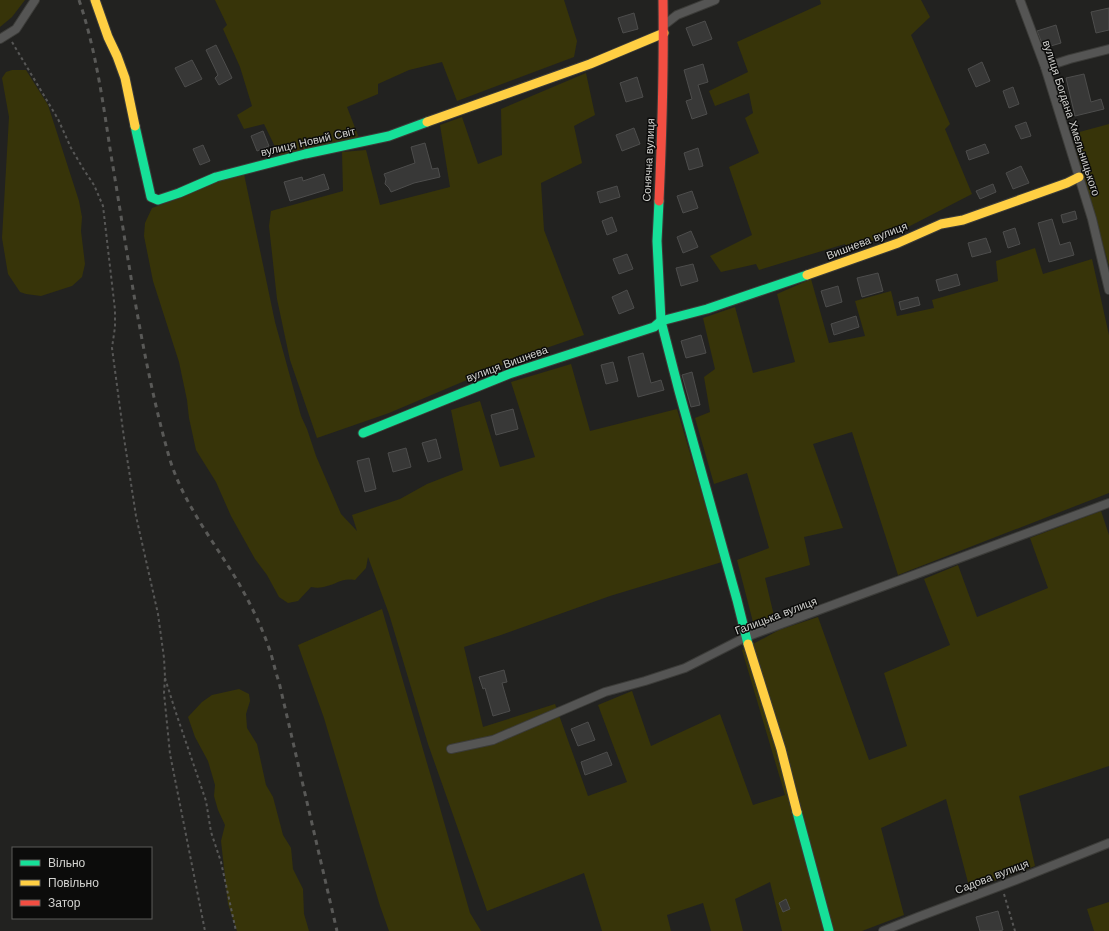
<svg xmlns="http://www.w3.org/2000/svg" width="1109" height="931" viewBox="0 0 1109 931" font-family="'Work Sans',sans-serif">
  <rect width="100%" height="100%" fill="#222220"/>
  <g fill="#373409">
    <path d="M0,0h25l-13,17 -12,10z"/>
    <path d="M215,0h349l13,41 -3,16 -117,44 -15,-39 -33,8 -31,14v10l-31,13 12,31 -79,19 -16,-33 -20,5 -7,-14 15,-9 -12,-39 -17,-38 4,-4z"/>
    <path d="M820,0h101l9,17 -19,18 39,89 -5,5 27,65 -64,33 -60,23 -3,-6 -86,26 -3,-6 -35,8 -11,-16 42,-21 -23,-68 30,-14 -14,-35 8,-5 -4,-20 -34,13 -6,-15 39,-19 -11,-30 84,-38z"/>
    <path d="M12,70h14l22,35 31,96 3,16 -1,14 4,33 -3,13 -10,9 -31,10 -15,-2 -6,-2 -12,-18 -6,-36 7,-121 -7,-39 4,-6z"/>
    <path d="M586,73l9,42 -21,11 8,37 -41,20 3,47 40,105 -58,20 -137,58 -72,25 -27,-78 -13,-61 -8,-73 2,-15 72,-20 -1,-39 24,-2 14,55 70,-18 -10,-62 22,-8 16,47 24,-9 -1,-46z"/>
    <path d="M1109,124v142l-37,-132z"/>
    <path d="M244,174l31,148 26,94 6,13 9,27 25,58 16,17 -5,-16 48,-16 27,-15 36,-14 -12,-60 29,-9 20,66 35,-10 -24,-75 60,-18 19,67 87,-22 45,153 -112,34 -109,39 -37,12 19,80 72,-23 33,92 39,-14 -29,-77 34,-14 19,55 69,-32 33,91 32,-10 -43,-145 37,-20 39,-13 51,143 38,-14 -23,-73 66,-28 -26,-66 34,-14 19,52 71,-29 -18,-50 71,-27 8,24v231l-90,30 16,70 -65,24 -24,-91 -65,29 23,87 -42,16h-80l-12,-49 -35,17 8,32h-32l-8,-28 -36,12 4,16h-69l-18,-58 -97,38 -59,-167 -39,-130 -21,-57 -2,11 -11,12c-15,-2 -15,3 -28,6 -6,2 -10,2 -16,1l-13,14 -10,2 -9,-6 -12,-22 -12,-16 -24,-43 -15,-34 -20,-32 -7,-32 -2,-18 -8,-38 -26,-81 -9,-45 1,-13 7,-15 31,-11 33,-20z"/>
    <path d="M1035,248l8,26 49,-15 17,76v158l-211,82 -46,-143 -39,12 30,84 -39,9 6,28 -45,13 10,42 -21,6 -17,-66 32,-12 -22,-75 -33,11 -19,-66 15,-6 -6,-35 11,-8 -12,-51 32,-11 18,66 42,-11 -18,-68 34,-15 18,64 36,-7 -10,-35 36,-10 6,25 37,-8 -2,-8 66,-19 -2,-20z"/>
    <path d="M382,609l52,178 36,126 11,18h-92l-9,-25 -56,-188 -26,-73z"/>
    <path d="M239,689l10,5 1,7 -4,13 1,14 10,16 9,41 7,12 10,38 8,13 2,21 10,20 1,25 5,17h-72l-9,-27 -7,-63 4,-16 -7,-15 -4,-14 1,-11 -7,-24 -13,-24 -7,-20 14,-15 10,-7z"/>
    <path d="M1109,902v29h-15l-7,-22z"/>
  </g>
  <g fill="#383837" stroke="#4d4d4c">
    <path d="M1109,8v22l-13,3 -5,-21z"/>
    <path d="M634,13l4,16 -15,4 -5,-15z"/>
    <path d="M705,21l7,18 -19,7 -7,-18z"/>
    <path d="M1056,25l5,18 -17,5 -7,-17z"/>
    <path d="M216,45l16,33 -13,7 -4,-7 3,-3 -12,-25z"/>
    <path d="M192,60l10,19 -17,8 -10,-19z"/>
    <path d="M982,62l8,19 -14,6 -8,-18z"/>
    <path d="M703,64l5,18 -10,3 9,29 -15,5 -6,-18 6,-2 -8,-29z"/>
    <path d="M1084,74l7,28 10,-3 3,10 -29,7 -9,-38z"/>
    <path d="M637,77l6,20 -17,5 -6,-19z"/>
    <path d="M1013,87l6,17 -10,4 -6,-17z"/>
    <path d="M1026,122l5,14 -10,3 -6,-13z"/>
    <path d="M634,128l6,16 -18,7 -6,-16z"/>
    <path d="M263,131l6,15 -12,5 -6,-15z"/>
    <path d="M425,143l7,26 6,-1 2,9 -26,6 -23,9 -2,-4 -4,-4 1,-5 -2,-5 31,-11 -4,-16z"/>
    <path d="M985,144l4,9 -20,7 -3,-9z"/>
    <path d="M203,145l7,16 -10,4 -7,-16z"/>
    <path d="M698,148l5,18 -14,4 -5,-17z"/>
    <path d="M1021,166l8,17 -16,6 -7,-16z"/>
    <path d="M324,174l5,15 -39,12 -6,-19 18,-5 1,4z"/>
    <path d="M993,184l3,8 -16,7 -4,-8z"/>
    <path d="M617,186l3,11 -20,6 -3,-11z"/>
    <path d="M692,191l6,17 -15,5 -6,-17z"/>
    <path d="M1075,211l2,8 -14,4 -2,-8z"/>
    <path d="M612,217l5,14 -10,4 -5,-14z"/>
    <path d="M1052,219l8,26 10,-3 4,13 -25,7 -11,-39z"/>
    <path d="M1015,228l5,16 -12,4 -5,-16z"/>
    <path d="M691,231l7,16 -15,6 -6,-16z"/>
    <path d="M986,238l5,14 -19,5 -4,-14z"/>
    <path d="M627,254l6,15 -14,5 -6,-15z"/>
    <path d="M693,264l5,17 -17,5 -5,-18z"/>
    <path d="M878,273l5,18 -21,6 -5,-19z"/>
    <path d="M957,274l3,11 -21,6 -3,-11z"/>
    <path d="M838,286l4,16 -16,5 -5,-16z"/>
    <path d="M627,290l7,18 -15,6 -7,-17z"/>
    <path d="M918,297l2,8 -19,5 -2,-8z"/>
    <path d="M856,316l3,11 -25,8 -3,-11z"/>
    <path d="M701,335l5,18 -20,5 -5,-17z"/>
    <path d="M643,353l8,30 10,-3 3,10 -26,7 -10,-40z"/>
    <path d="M613,362l5,19 -12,3 -5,-19z"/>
    <path d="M692,372l8,33 -9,2 -9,-32z"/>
    <path d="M513,409l5,20 -22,6 -5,-20z"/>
    <path d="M436,439l5,19 -13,4 -6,-19z"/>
    <path d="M406,448l5,19 -18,5 -5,-19z"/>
    <path d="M369,458l7,31 -11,3 -8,-31z"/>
    <path d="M504,670l3,12 -5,1 8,28 -17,5 -8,-28 -2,1 -4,-12z"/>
    <path d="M588,722l7,18 -17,6 -7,-17z"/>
    <path d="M607,752l5,13 -27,10 -4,-13z"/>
    <path d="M786,899l4,10 -7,3 -4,-9z"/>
    <path d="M998,911l5,19 -4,1h-19l-4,-14z"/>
  </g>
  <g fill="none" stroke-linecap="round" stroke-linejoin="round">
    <defs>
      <g id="street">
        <path d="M1020,0l25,67 47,152 17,71"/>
        <path d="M664,25l13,-10 38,-15"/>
        <path d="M0,39l16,-10 19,-29"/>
        <path d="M1045,67l25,-8 39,-10"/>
        <path d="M451,749l42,-9 112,-48 40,-11 40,-13 61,-31 363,-134"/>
        <path d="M883,931l35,-14 98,-37 93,-37"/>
      </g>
      <g id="fast">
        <path d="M135,126l16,71 7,3 21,-7 37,-16 89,-23 84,-18 38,-14"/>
        <path d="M659,201l-2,40 4,80 18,70 58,209 11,44"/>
        <path d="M363,433l146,-59 145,-47 7,-6 46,-12 100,-34"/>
        <path d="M797,812l32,119"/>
      </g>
      <g id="slow">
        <path d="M95,0l13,37 9,19 8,22 10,48"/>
        <path d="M427,122l163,-58 74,-31"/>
        <path d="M807,275l91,-32 43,-19 22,-4 104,-37 12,-6"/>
        <path d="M748,644l33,105 16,63"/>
      </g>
      <path id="jam" d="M659,201c3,-67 5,-134 4,-201"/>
    </defs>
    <use href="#street" stroke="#3c3c39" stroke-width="10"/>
    <use href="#fast" stroke="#3c3c39" stroke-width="11"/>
    <use href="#slow" stroke="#3c3c39" stroke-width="11"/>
    <use href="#jam" stroke="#3c3c39" stroke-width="11"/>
    <g stroke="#575756" stroke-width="2" stroke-dasharray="3 3" stroke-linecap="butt">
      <path d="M12,42l46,77 13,29 13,22 10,15 9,21 12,104v17l-3,21 12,90 12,78 22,98 6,44 1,19 -1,16 6,61 35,177"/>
      <path d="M165,678l10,32 31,91 5,31 10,30 15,69"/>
      <path d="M1004,894l11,37"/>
    </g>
    <use href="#street" stroke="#555554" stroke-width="8"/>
    <use href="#fast" stroke="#16e098" stroke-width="9"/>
    <use href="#slow" stroke="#ffcf43" stroke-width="9"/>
    <use href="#jam" stroke="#f24e42" stroke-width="9"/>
    <path stroke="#595957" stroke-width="3" stroke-dasharray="5 5" stroke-linecap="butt" d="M79,0c17,50 24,103 32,155 17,100 30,201 57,298 13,48 45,87 70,129 12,21 23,43 31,66 4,11 6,23 10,34l58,249"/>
  </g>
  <g text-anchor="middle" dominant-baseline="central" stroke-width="3" stroke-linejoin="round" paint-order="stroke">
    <g font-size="11" fill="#d2d2cf" stroke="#0c0c0b">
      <text transform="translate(1071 118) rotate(72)">вулиця Богдана Хмельницького</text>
      <text transform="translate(308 142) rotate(-13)">вулиця Новий Світ</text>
      <text transform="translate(649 160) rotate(-87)">Сонячна вулиця</text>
      <text transform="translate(867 241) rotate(-21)">Вишнева вулиця</text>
      <text transform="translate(507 364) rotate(-20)">вулиця Вишнева</text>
      <text transform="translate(776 616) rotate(-21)">Галицька вулиця</text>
      <text transform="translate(992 877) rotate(-21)">Садова вулиця</text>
    </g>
  </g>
  <rect x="12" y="847" width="140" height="72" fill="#0c0c0b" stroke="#5b5b59"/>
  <rect x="20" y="860" width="20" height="6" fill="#16e098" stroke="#5b5b59"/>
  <text x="48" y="867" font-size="12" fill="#d2d2cf">Вільно</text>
  <rect x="20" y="880" width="20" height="6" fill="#ffcf43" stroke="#5b5b59"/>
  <text x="48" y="887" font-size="12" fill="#d2d2cf">Повільно</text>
  <rect x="20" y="900" width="20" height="6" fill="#f24e42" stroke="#5b5b59"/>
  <text x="48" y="907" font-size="12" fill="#d2d2cf">Затор</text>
</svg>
